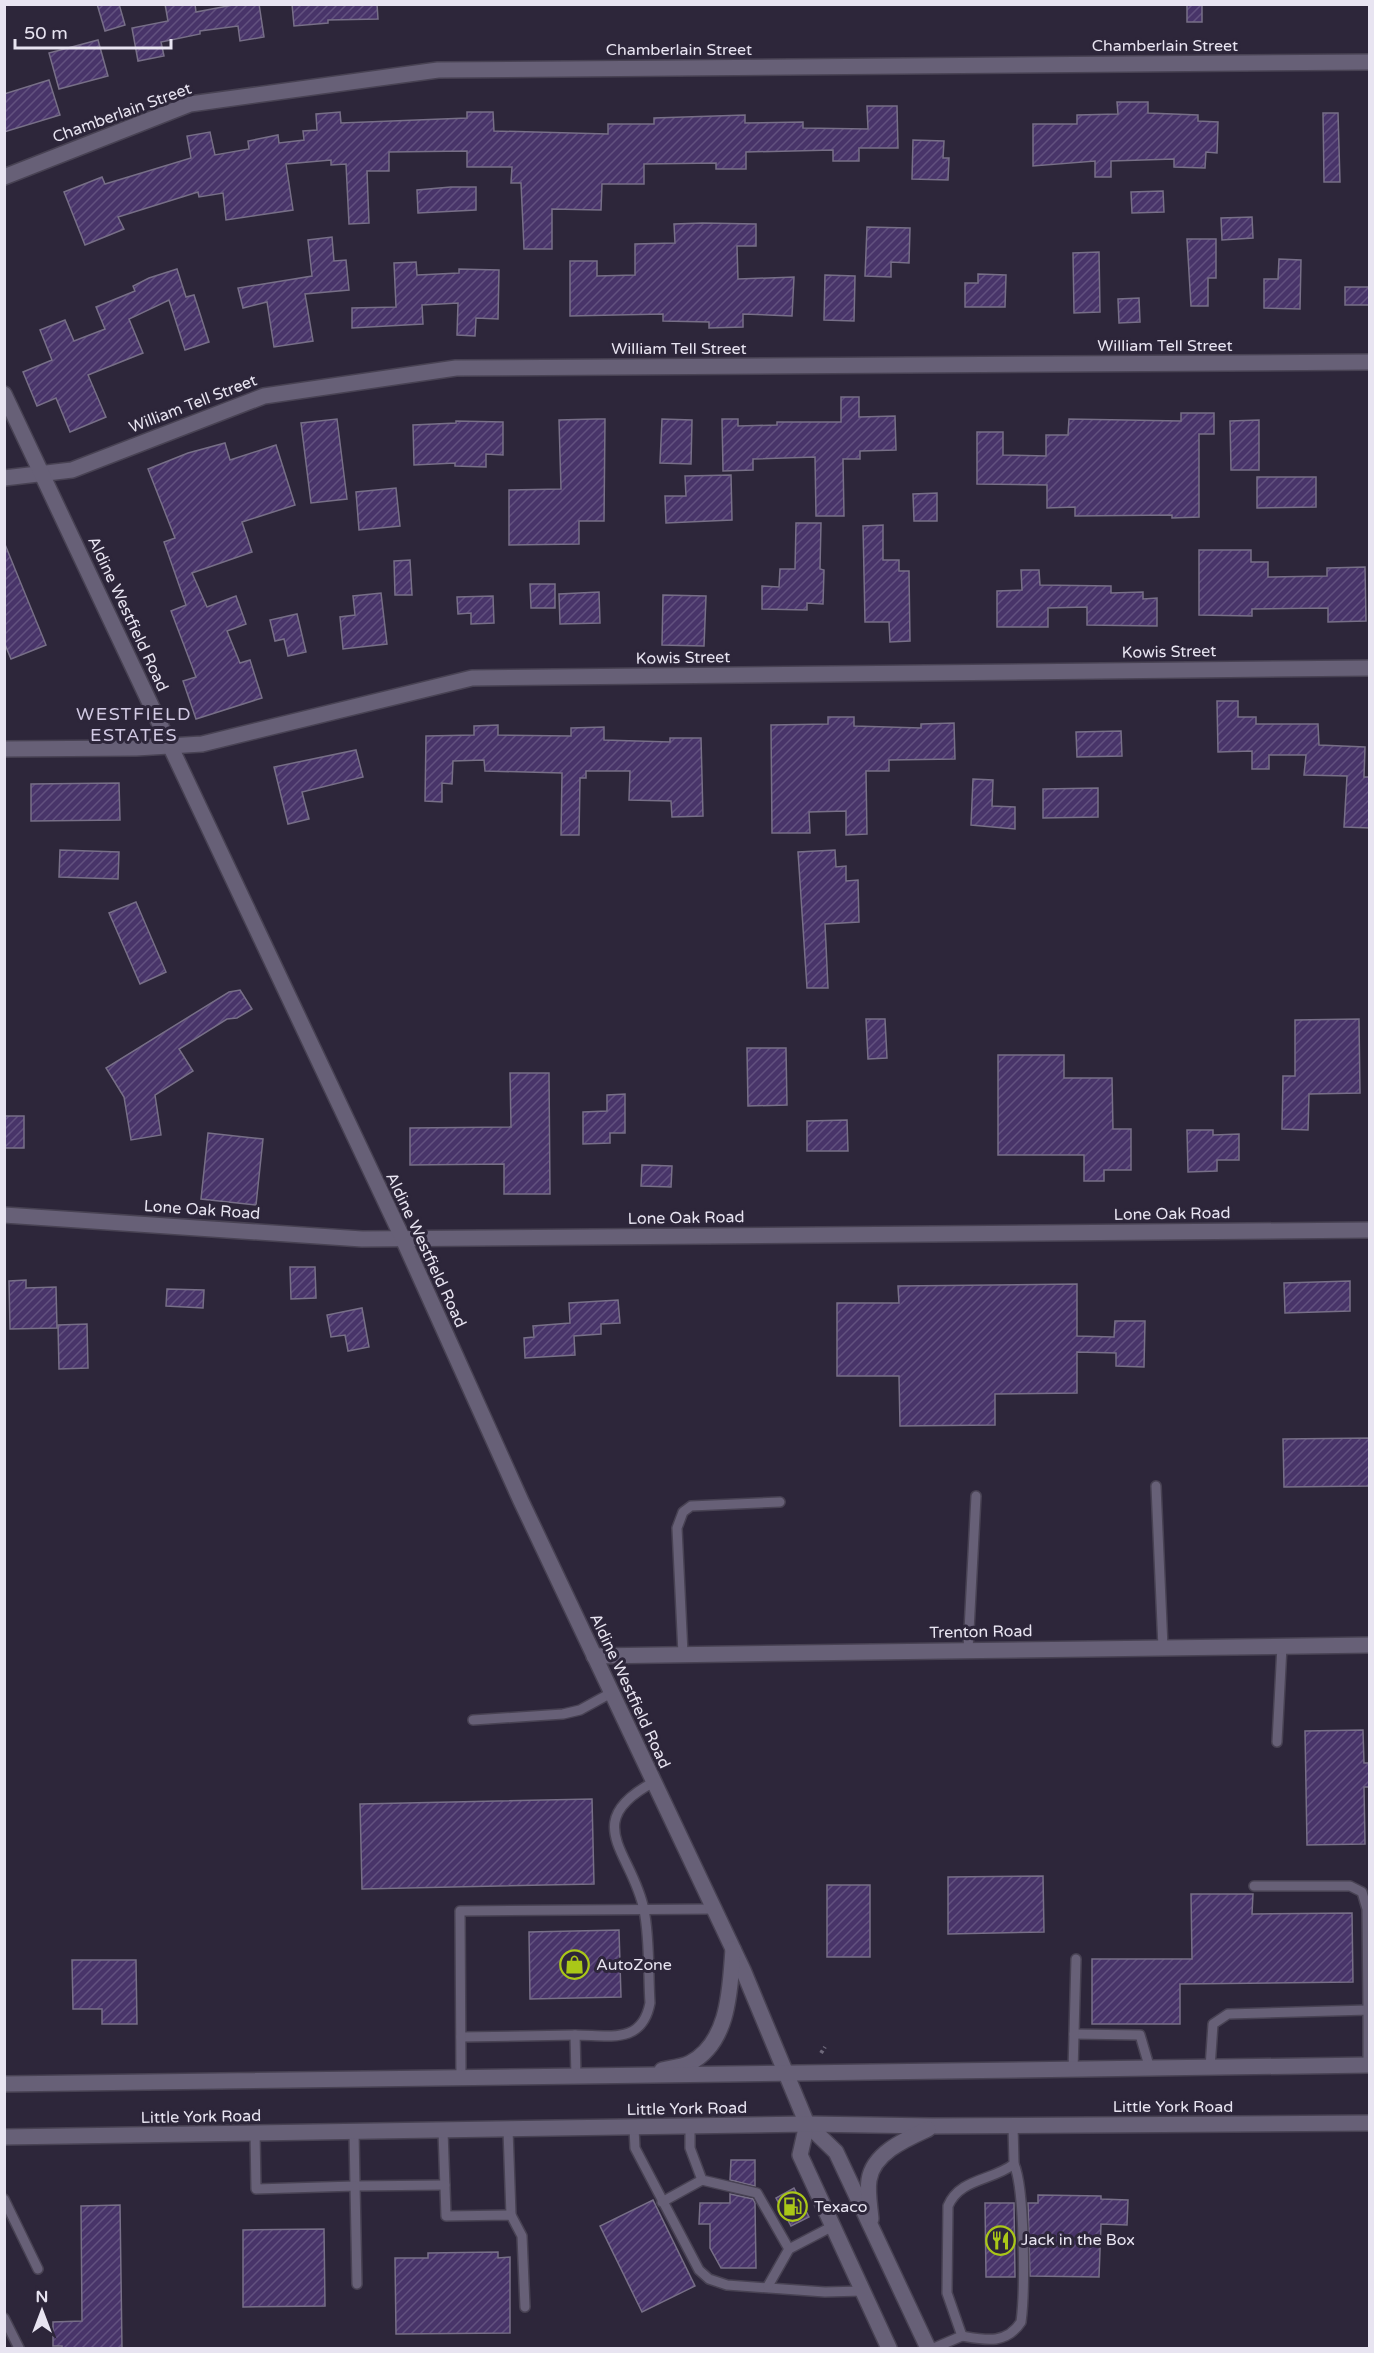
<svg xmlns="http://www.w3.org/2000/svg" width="1374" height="2353" viewBox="0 0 1374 2353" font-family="'Varela Round',sans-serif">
  <defs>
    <pattern id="building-hatch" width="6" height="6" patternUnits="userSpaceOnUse" patternTransform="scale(1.5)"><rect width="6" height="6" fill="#483469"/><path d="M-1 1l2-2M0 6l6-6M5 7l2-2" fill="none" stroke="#62517f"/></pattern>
  </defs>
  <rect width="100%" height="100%" fill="#2d263a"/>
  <g fill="url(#building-hatch)" stroke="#776f87" stroke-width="1.5">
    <path d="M97,4h22l6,21 -20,6z"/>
    <path d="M165,4h30l1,8 42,-8h21l5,33 -24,4 -2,-15 -38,5v3l-39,8 3,14 -26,5 -6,-33 36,-7z"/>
    <path d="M292,4h85l1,15 -50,1v3l-34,3z"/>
    <rect x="1187" y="4" width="15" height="18"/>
    <path d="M98,40l10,36 -49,13 -10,-36z"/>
    <path d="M49,80l11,35 -56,17v-38z"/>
    <path d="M1117,102h31v11l50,2v6l20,1 -1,31 -11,-1 -1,16 -31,-1v-8l-63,2v16h-16v-16l-62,5v-42h44v-9l41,-1z"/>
    <path d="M867,106h30l1,42h-39v13h-26v-11l-87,2v17h-30v-6l-72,1v20h-42l-1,26 -49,-1v40h-28l-3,-66h-10l1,-16h-45v-16l-78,1v19h-22l2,52 -20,1 -3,-60 -15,1v-5l-45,4 7,46 -67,10 -3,-27 -24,4 -1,-5 -80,25 6,12 -39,16 -21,-53 38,-15 3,7 86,-26 -4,-22 23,-4 5,23 34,-6 -1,-8 30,-6 1,8 25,-3 -1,-9 14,-1 -1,-16 24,-2 1,11 126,-5v-6h26l1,19 114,3v-10h46v-6l91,-3v8l58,-1v6l65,1z"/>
    <path d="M1323,113h15l2,69h-16z"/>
    <path d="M913,140l31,1 -1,17h6l-1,22 -36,-1z"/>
    <path d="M451,187h25v23l-58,3 -1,-23z"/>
    <path d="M1163,191l1,21 -32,1 -1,-21z"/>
    <path d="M1252,217l1,21 -31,2 -1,-22z"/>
    <path d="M703,223l53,1v22h-19l1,33 56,-2 -2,39 -49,-2v13l-34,1v-6l-46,-1v-7l-93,2v-55h27v15l38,-1v-31l40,-1 -1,-19z"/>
    <path d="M867,227l43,1 -1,35 -18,-1v15l-26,-1z"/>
    <path d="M332,237l2,24 12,-1 3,30 -44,4 8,47 -39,6 -7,-45 -24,6 -5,-20 74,-12 -4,-36z"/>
    <path d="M1187,239h29v39h-8v28h-17z"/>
    <path d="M1099,252l1,60 -26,1 -1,-60z"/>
    <path d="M1279,259l22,1 -1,49 -36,-1v-29h14z"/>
    <path d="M416,262l1,13 42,-2v-4l40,1 -1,49 -22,-1 -1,18 -18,-1 1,-32 -36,2 1,19 -71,4v-20l44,-1 -2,-44z"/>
    <path d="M177,269l9,28 8,-2 15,47 -24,8 -16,-50 -40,19 14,34 -55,22 18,42 -36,15 -14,-34 -19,8 -14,-34 29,-12 -12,-30 25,-10 9,21 31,-12 -9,-22 39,-16 -2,-5 16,-8z"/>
    <path d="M978,274l28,1 -1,32h-40v-24h13z"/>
    <path d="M825,275l30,1 -1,45 -30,-1z"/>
    <rect x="1345" y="287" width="24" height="18"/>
    <path d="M1139,298l1,24 -21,1 -1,-24z"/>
    <path d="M841,397h18v20l36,-1 1,34 -36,1v8h-17l1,57h-28l-1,-59 -62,2v11l-30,1 -1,-52h16v7l39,-1v-3h64z"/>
    <path d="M1181,413h33v21h-15v83l-27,1v-3l-97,1v-9l-28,1v-23l-70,-1v-52h26v23l43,1v-21h22l1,-16 112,2z"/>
    <path d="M337,419l10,80 -36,4 -10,-80z"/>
    <path d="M596,419h9l-1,102h-25v23l-70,1v-55l52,-1 -2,-69z"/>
    <path d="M662,419l30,1 -1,44 -31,-1z"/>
    <path d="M1259,420v50h-28l-1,-49z"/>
    <path d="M456,421l47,1v33l-17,-1v13l-31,-1v-3l-41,2 -1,-40 43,-2z"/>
    <path d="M225,443l5,17 46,-15 19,60 -53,17 10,30 -60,21 15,34 29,-11 10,28 -19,7 13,32 10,-3 12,38 -66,21 -13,-38 13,-4 -25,-66 15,-6 -22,-63 11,-4 -27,-69 40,-16z"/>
    <path d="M731,475l1,45 -66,3 -1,-27h21l-1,-20z"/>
    <path d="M1257,477h59v30l-59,1z"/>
    <path d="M396,488l4,38 -41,4 -3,-38z"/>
    <path d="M937,493v28h-23l-1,-27z"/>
    <path d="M796,523h25l-1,46 4,1 -1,34 -16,-1v7l-45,-1v-23l17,1 1,-18h15z"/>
    <path d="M883,525v35h16v11h10l1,70 -20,1 -1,-20h-24l-2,-96z"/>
    <path d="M4,542l42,103 -35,14 -7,-17z"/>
    <path d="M1199,550h52v12h17v15l59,-1v-8l38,-1 1,54 -38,1v-14l-76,1v7l-53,-1z"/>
    <path d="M410,560l2,35h-17l-1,-34z"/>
    <path d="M1021,570h18l1,15 71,1v7l32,-1v7l14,-1v28l-70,-1v-18l-39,1v19h-51v-36l25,-1z"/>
    <path d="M530,584h25v24h-24z"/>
    <path d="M599,592l1,31 -40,1 -1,-30z"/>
    <path d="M381,593l6,51 -44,5 -3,-32 15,-2 -2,-19z"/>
    <path d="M663,595l43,1 -2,50 -42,-1z"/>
    <path d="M493,596l1,27 -23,1v-11l-13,1 -1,-17z"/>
    <path d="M297,614l9,38 -18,4 -4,-17 -9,2 -5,-21z"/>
    <path d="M1217,701h21v16h18v7h62l1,21 46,2 -1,30h6v51l-26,-1 3,-51 -43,-1 2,-20h-37v14h-17v-18l-34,1z"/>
    <path d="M828,717h26v9l67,2v-4l33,-1 1,36 -66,1v11h-23l1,63 -21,1v-24l-37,1 1,21h-38l-1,-108 57,-1z"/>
    <path d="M498,725v10l73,1v-8l33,-1v13l66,2v-4h31l2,78 -31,1 -1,-16 -42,-1 1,-29h-44v7h-6l-1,57h-18l1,-62 -77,-2 -1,-11 -31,1 -1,23 -10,-1v19l-17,-1 1,-65 48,-1v-9z"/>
    <path d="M1121,731l1,25 -45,1 -1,-25z"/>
    <path d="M356,750l7,27 -61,15 7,27 -21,5 -14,-57z"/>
    <path d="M973,779l20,1 -1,26 23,1v22l-44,-4z"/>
    <path d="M119,783l1,37 -89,1v-37z"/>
    <path d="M1098,788v29l-55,1v-29z"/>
    <path d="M60,850l59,2 -1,27 -59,-2z"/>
    <path d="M835,850l1,17 10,-1v15l12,-1 1,42 -34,2 3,64h-21l-9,-136z"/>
    <path d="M136,902l30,70 -26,12 -31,-71z"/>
    <path d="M240,990l12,19 -15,9 -10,1 -48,30 14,22 -38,24 6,40 -30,5 -7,-43 -18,-29 123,-76z"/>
    <path d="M866,1019h19l2,39 -19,1z"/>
    <path d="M1359,1019l1,74 -51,1 -1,36 -26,-1 1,-53h12v-56z"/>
    <path d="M747,1048h39l1,57 -39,1z"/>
    <path d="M998,1055h66v23h48l1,51h18v41h-27v11h-20v-26h-86z"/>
    <path d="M510,1073h39l1,121h-46v-30l-94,1v-37l101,-1z"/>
    <path d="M625,1094v39h-15v10l-27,1v-32l24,-1v-16z"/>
    <rect x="4" y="1116" width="20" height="32"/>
    <path d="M847,1120l1,31h-41v-30z"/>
    <path d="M1187,1130h26v5l26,-1v26h-22v11l-29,1z"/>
    <path d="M208,1133l55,6 -7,66 -55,-6z"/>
    <path d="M642,1165l30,1 -1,21 -30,-1z"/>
    <path d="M290,1267h25l1,31 -25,1z"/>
    <path d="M26,1280v8l30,-1 1,41 -47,1 -1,-48z"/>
    <path d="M1350,1281v30l-65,2 -1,-30z"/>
    <path d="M1077,1284v52l37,1 1,-16h30l-1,46 -28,-1v-13l-39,-1v41l-82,1v31l-95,1 -1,-50h-62v-73h62l-1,-17z"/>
    <path d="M167,1289l37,1 -1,18 -37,-2z"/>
    <path d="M618,1300l2,23 -19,1v10l-27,2 1,19 -50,3 -1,-20 10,-1 -1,-11 37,-3 -1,-20z"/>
    <path d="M362,1308l7,39 -21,4 -3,-16 -14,2 -4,-22z"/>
    <path d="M87,1324l1,44 -29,1 -1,-44z"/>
    <path d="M1370,1438v48l-86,1 -1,-48z"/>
    <path d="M1363,1730l1,33h6v24h-6l1,57 -58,1 -2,-114z"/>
    <path d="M592,1799l2,85 -232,5 -2,-85z"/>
    <path d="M1043,1876l1,56 -96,2v-57z"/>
    <rect x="827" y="1885" width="43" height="72"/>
    <path d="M1191,1894h62l-1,20 100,-1 1,69 -173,2v40h-88v-65h100z"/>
    <path d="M619,1930l2,67 -91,2 -1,-67z"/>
    <path d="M72,1960h64l1,64h-35v-15h-29z"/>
    <path d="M731,2160h24v26l-25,-6z"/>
    <path d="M794,2188l15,29 -18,9 -15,-28z"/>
    <path d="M730,2194l23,5 2,4 1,65h-35l-11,-20v-24h-11l1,-21h30z"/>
    <path d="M1038,2195l63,1v3l27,1 -1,25 -26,-1 -2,53 -69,-1 -2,-73h10z"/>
    <path d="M653,2200l42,86 -53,26 -42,-86z"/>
    <path d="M985,2203h29l1,74h-29z"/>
    <path d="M120,2205l2,144h-60v-3h-9v-24l29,-1 -1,-115z"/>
    <path d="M324,2229l1,77 -82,1v-77z"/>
    <path d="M498,2252v6l12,-1v76l-114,1 -1,-76h33v-5z"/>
  </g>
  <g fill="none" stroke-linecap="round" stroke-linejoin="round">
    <defs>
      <g id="lane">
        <path d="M1156,1486l7,162"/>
        <path d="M968,1650l8,-154"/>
        <path d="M683,1654l-6,-126 6,-16 8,-6 89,-4"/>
        <path d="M473,1720l90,-6 17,-4 31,-17"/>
        <path d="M1277,1742l5,-96"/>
        <path d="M1254,1886h96l12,6 5,17 1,101"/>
        <path d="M1074,2034l66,1 10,34"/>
        <path d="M461,2037l114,-2"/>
        <path d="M1210,2068l3,-44 15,-10 140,-4v55"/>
        <path d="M1073,2071l3,-112"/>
        <path d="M576,2077l-1,-42c34,0 67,10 75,-32 -2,-30 0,-63 -6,-93 -11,-57 -66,-88 10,-128"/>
        <path d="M461,2078l-1,-167 254,-2"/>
        <path d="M690,2127v21l12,32 55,13 32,56"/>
        <path d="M634,2128l1,20 64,122 10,9 18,6 98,7 37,-1"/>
        <path d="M508,2130l3,85"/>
        <path d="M443,2131l3,85 65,-1 11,21 3,71"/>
        <path d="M354,2132l1,54 90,-1"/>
        <path d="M255,2134l1,55 99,-3 2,98"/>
        <path d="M4,2199l34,70"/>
        <path d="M662,2202l40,-22"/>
        <path d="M768,2286l21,-37 44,-23"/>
        <path d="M4,2318l15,30"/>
        <path d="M962,2336c23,4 44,9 59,-14 4,-30 4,-133 -7,-158"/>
        <path d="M934,2348l28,-12 -15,-43 1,-87c12,-28 44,-25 66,-42l-1,-38"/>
      </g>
      <g id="street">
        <path d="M4,177l186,-73 248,-34 932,-8"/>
        <path d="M4,478l68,-8 192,-74 192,-28 914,-6"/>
        <path d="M4,749l132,-1 66,-4 270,-66 898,-10"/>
        <path d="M4,1215l358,24 1008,-9"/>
        <path d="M594,1656l776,-11"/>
      </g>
      <g id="secondary">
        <path d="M4,394l399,845 118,262 222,469 64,154 29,28 92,196"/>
        <path d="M662,2070c9,-2 20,-3 28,-7 40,-21 40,-76 43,-114"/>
        <path d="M4,2084l1366,-19"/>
        <path d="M807,2124l-7,31 89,193"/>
        <path d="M4,2137l803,-13 125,2 438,-3"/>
        <path d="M871,2219c-1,-12 -4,-27 -2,-39 4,-27 37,-41 59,-51"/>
      </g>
    </defs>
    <use href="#lane" stroke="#484253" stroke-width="12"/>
    <use href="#street" stroke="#484253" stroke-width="18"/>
    <use href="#secondary" stroke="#484253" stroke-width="18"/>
    <path stroke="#6e687a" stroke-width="4" stroke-dasharray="3 3" stroke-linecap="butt" d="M821,2053l4,-6"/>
    <use href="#lane" stroke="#676077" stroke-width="9"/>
    <use href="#street" stroke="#676077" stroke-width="15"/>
    <use href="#secondary" stroke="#676077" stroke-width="15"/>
  </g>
  <defs>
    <symbol id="shop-ring" viewBox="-11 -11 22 22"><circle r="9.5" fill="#2d263a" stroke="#aac718" stroke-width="1.5"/><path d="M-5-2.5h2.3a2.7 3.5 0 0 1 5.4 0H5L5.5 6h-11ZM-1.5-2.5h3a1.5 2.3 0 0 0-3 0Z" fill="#aac718"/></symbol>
    <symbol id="fuel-ring" viewBox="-11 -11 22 22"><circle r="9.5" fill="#2d263a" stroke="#aac718" stroke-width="1.5"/><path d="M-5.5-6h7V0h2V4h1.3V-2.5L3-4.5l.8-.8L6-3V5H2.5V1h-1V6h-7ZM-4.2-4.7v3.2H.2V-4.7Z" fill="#aac718"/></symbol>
    <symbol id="restaurant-ring" viewBox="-11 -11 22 22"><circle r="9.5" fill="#2d263a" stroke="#aac718" stroke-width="1.5"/><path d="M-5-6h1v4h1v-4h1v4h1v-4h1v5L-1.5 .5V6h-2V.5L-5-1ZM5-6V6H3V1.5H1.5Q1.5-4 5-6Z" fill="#aac718"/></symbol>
  </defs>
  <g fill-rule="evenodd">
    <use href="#shop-ring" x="558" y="1948" width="33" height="33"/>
    <use href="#fuel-ring" x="776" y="2190" width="33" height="33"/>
    <use href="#restaurant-ring" x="984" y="2224" width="33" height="33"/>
  </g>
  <g text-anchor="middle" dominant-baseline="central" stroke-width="6" stroke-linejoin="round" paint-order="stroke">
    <g font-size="16" fill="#e8e4f1" stroke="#2d263a">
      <text x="1165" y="46">Chamberlain Street</text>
      <text x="679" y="50">Chamberlain Street</text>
      <text transform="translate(122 113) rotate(-20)">Chamberlain Street</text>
      <text x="1165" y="346">William Tell Street</text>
      <text x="679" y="349">William Tell Street</text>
      <text transform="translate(193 404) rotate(-21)">William Tell Street</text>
      <text transform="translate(128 614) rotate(65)">Aldine Westfield Road</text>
      <text transform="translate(1169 652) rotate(-1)">Kowis Street</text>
      <text transform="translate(683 658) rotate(-1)">Kowis Street</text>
      <text transform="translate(202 1210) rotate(4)">Lone Oak Road</text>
      <text transform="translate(1172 1214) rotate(-1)">Lone Oak Road</text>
      <text transform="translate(686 1218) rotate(-1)">Lone Oak Road</text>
      <text transform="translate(426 1250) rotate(65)">Aldine Westfield Road</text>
      <text transform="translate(981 1632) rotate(-1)">Trenton Road</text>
      <text transform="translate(630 1691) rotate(65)">Aldine Westfield Road</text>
      <text x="1173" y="2107">Little York Road</text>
      <text transform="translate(687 2109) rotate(-1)">Little York Road</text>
      <text transform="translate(201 2117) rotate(-1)">Little York Road</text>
    </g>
    <g font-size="16" fill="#e8e4f1" stroke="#2d263a" text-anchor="start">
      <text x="596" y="1965">AutoZone</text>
      <text x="814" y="2207">Texaco</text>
      <text x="1021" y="2240">Jack in the Box</text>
    </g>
    <g font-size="18" letter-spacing="1.5" fill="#d2cae4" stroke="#2d263a">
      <text x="134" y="714">WESTFIELD<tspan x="134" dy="21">ESTATES</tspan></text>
    </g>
  </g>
  <rect width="1374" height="2353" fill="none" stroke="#e8e4f1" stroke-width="12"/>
  <g transform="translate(42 2311)" stroke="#2d263a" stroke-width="4.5" paint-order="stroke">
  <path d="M0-4.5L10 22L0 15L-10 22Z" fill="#e8e4f1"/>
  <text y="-9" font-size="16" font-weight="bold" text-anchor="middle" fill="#e8e4f1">N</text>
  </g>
  <path d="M15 39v9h156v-9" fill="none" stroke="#e8e4f1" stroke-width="3"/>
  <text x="24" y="39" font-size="18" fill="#e8e4f1" stroke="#2d263a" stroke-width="4.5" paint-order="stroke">50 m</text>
</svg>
